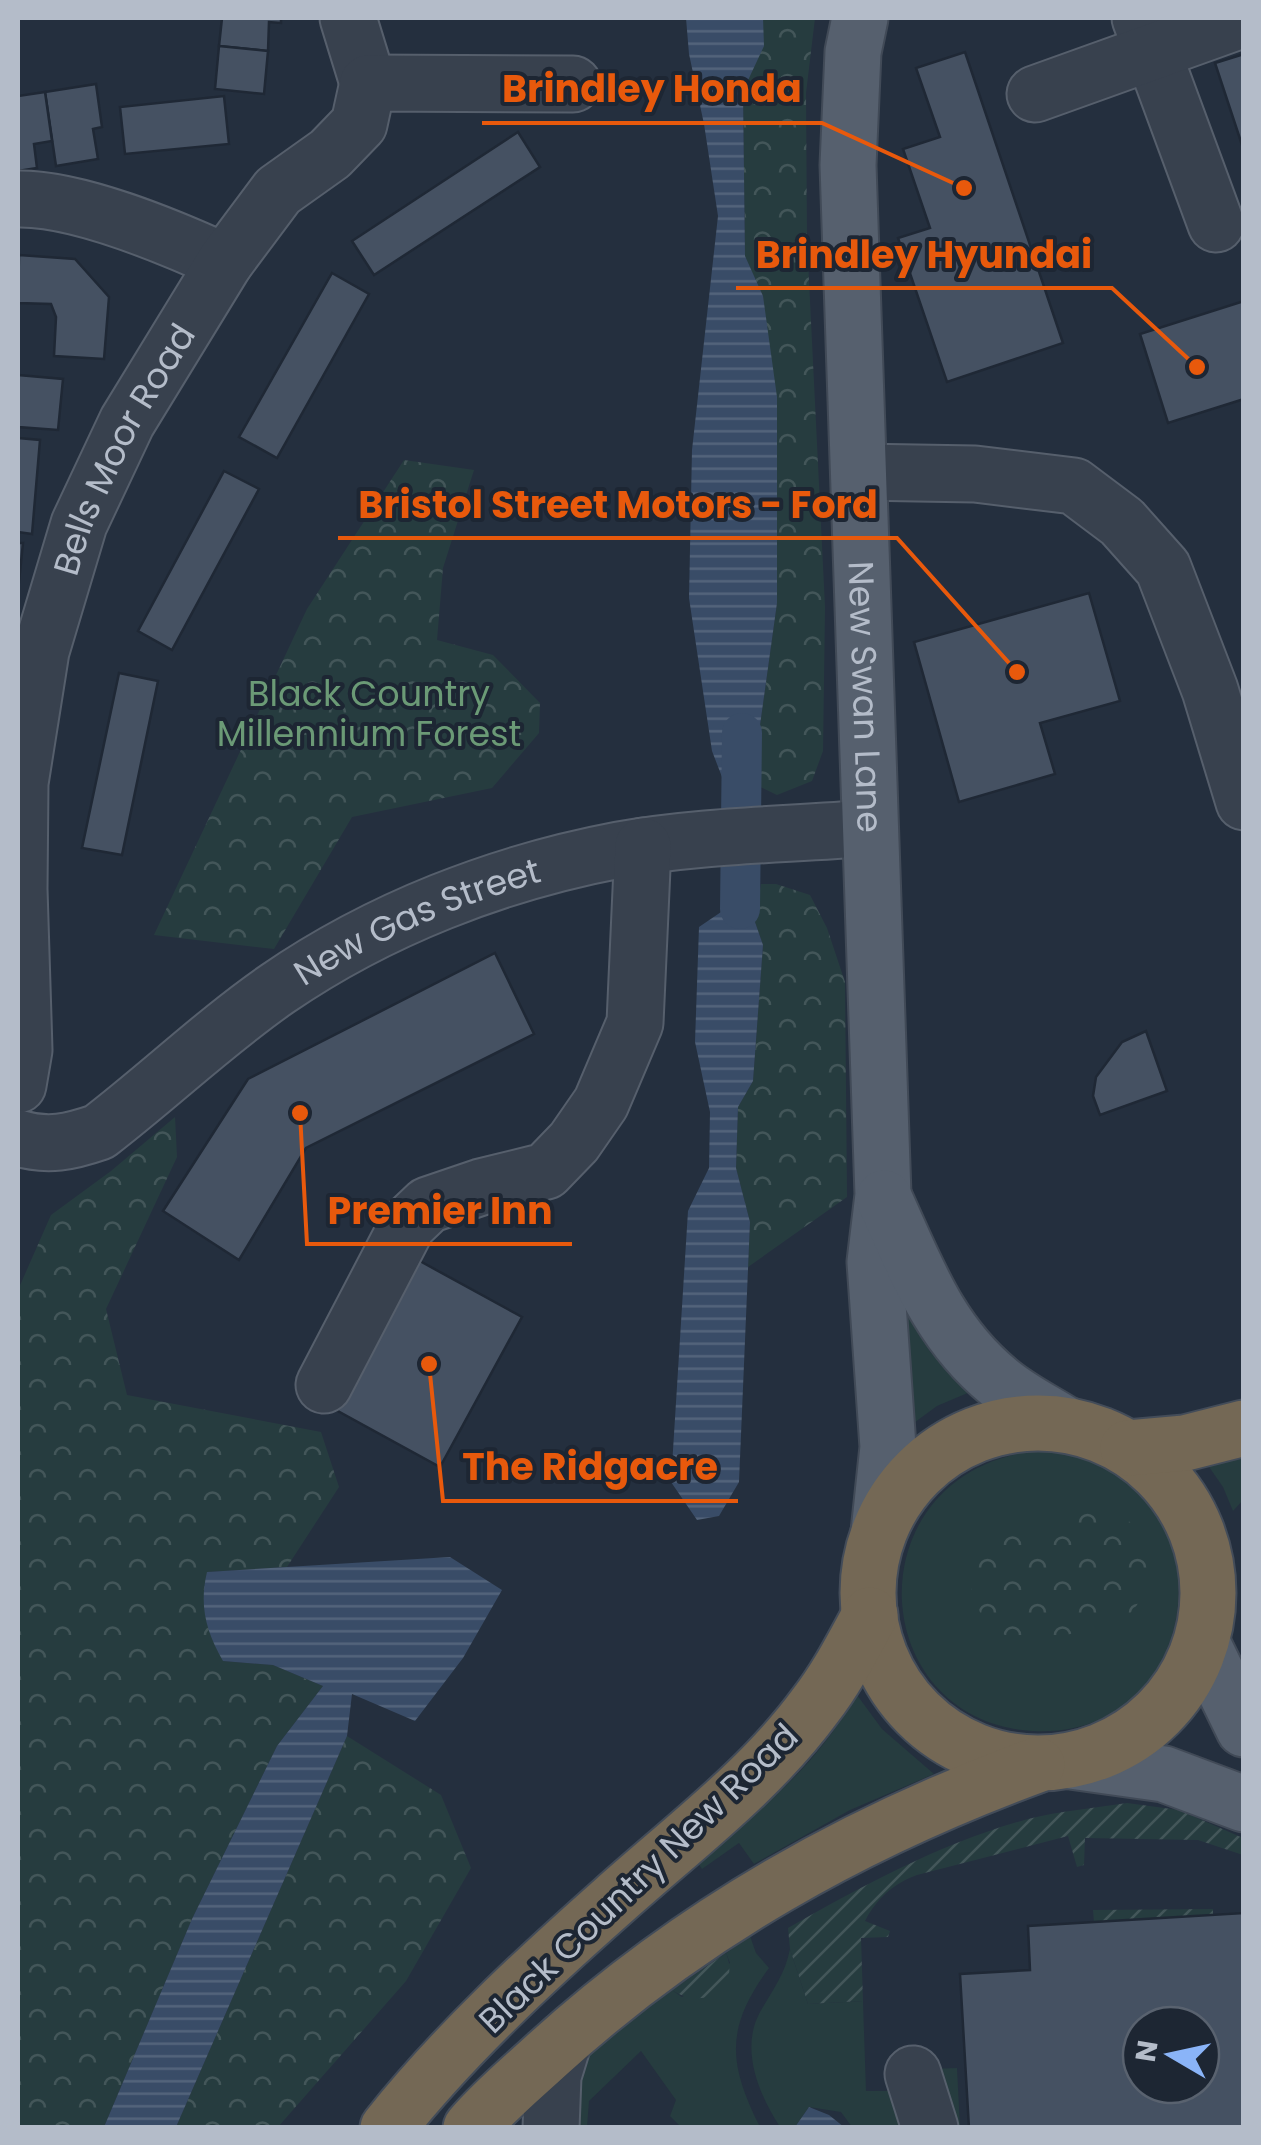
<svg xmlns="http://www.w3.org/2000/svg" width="1261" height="2145" viewBox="0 0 1261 2145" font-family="Poppins,sans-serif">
  <defs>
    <pattern id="forest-crowns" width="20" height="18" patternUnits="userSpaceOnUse" patternTransform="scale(2.5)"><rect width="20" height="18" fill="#263c3f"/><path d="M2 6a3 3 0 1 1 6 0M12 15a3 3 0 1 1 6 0" fill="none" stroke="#435659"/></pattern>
    <pattern id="garden-furrows" width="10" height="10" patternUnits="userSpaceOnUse" patternTransform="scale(2.5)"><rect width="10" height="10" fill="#263c3f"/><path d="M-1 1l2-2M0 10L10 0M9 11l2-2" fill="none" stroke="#435659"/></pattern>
    <pattern id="water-rules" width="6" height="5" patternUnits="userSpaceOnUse" patternTransform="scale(2.5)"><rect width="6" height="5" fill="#394c67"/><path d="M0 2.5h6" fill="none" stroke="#53647b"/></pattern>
  </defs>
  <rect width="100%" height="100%" fill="#242f3e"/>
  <g fill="#263c3f">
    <path d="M900,1303l31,50 39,39 -33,14 -30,22z"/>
    <path d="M1034,1451c205,6 181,291 -2,280 -169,-11 -179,-257 2,-280z"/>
    <path d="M1243,1453v47l-10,11 -10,-24 -16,-23z"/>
    <path d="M857,1695l25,34 52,45 -84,36 -96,54 -15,-21 -37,26 -7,-10c71,-53 115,-86 162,-164z"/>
    <path d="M750,1936l6,17 13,15c-44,60 -41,95 -9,159h-79l-11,-11 6,-16 -35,-49 -52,50 -2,26 -11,1 -1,-33 10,-38 87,-67 10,7 48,-34 -4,-10z"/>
    <path d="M790,1949l18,55 55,-3 3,90h31l13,36h-58l-11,-15 -32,-5 -14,20h-15c-20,-31 -40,-76 -21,-113 12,-22 26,-39 31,-65z"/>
    <path d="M957,2068l3,59h-12l-19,-58z"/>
  </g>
  <g fill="url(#forest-crowns)">
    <path d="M763,18h52l-9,75 1,147 18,367 -2,144 -11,30 -35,14 -25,-12 25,-180 -14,-307 -18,-39 -2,-166 20,-45z"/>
    <path d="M404,460l70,10 -31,98 -6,72 56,15 47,48 -1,30 -47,55 -140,29 -78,132 -120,-14 153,-326z"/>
    <path d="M761,884h15l34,11 17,33 18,54 2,215 -99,70 2,-45 -14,-54 2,-61 15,-26 10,-136 -8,-23z"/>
    <path d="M175,1117l2,40 -71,152 21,86 194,37 18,55 -52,80 -80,5 16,89 50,4 50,21 -46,60 -85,173 -88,208 -86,1v-838l33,-75 60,-44z"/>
    <path d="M1092,1509l31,5c6,8 15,16 19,25 14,26 4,71 -25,83 -31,12 -68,15 -102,20l-32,-22 -12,-31 5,-29 24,-23z"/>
    <path d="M347,1736l94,59 30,73 -65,113 -128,146h-102z"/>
  </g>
  <g fill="url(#garden-furrows)">
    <path d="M1127,1803l52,7 64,28v17l-45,-15 -113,-2 -1,27 -7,2 -9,-31 -151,39c-24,9 -40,23 -52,46l25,10 -2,6 -27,1 2,63 -55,3 -18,-55 -2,-21c76,-43 155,-86 240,-109 32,-8 66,-11 99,-16z"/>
    <path d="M1213,1909v6l-119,7 -1,-12z"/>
    <path d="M726,1953c15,37 -23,58 -54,37z"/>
  </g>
  <g fill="url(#water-rules)">
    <path d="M686,18h77l1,28 -21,45 2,165 18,40 14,101v206l-25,180 -25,7 -15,-39 -23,-153 3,-148 26,-234 -14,-92 -15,-70z"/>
    <path d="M724,910l31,12 8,23 -10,136 -15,26 -2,61 14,54 -11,260 -20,34 -22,4 -26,-38 17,-271 21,-43 1,-56 -15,-70 4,-115z"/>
    <path d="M450,1557l52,33 -39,68 -48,63 -63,-27 -5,42 -171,391h-72l88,-208 85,-173 46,-60 -50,-21 -50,-4c-17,-30 -24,-55 -16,-89z"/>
    <path d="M809,2107l20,8 15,12h-49z"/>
  </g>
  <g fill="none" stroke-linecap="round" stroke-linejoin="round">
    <path stroke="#394c67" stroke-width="40" d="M740,909l2,-176"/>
  </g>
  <g fill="#455162" stroke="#1f2835" stroke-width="2.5" fill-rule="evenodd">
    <path d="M222,18h59v5l-12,-1 -1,29 -49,-5z"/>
    <path d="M219,46l49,5 -4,43 -49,-5z"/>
    <path d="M965,52l98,291 -116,39 -49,-144 32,-10 -27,-79 37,-12 -24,-69z"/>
    <path d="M1244,54v97l-29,-88z"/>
    <path d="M96,84l6,43 -9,2 5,30 -42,7 -11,-74z"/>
    <path d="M45,92l7,49 -18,3 3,24 -19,3v-75z"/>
    <path d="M224,96l5,48 -104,10 -5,-47z"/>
    <path d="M518,132l22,35 -166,108 -22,-34z"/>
    <path d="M19,255l56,4 34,38 -5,62 -50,-3 2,-39 -5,-13 -33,-1z"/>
    <path d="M332,273l37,21 -92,164 -38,-21z"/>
    <path d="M1244,301v98l-76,24 -28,-89z"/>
    <path d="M18,375l45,4 -5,51 -40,-3z"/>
    <path d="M18,438l22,2 -8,94 -14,-2z"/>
    <path d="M224,471l35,18 -87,161 -34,-19z"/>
    <path d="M18,543h5l-5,48z"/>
    <path d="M1089,593l31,108 -80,22 15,51 -96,28 -45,-160z"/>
    <path d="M119,673l39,8 -36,174 -40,-7z"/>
    <path d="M495,953l39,81 -228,114 -67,112 -76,-49 85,-132z"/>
    <path d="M1146,1031l21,60 -67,24 -7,-19 3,-19 26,-35z"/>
    <path d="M418,1260l104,57 -82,150 -104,-57z"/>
    <path d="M1244,1913v215h-275l-9,-154 70,-4 -2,-44zM1141,2025h60v60h-60z"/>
  </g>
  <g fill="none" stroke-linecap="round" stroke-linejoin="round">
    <defs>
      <g id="minor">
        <path d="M348,18l20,65"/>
        <path d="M1140,18l76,206"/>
        <path d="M1035,94l209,-75"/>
        <path d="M18,199c60,-1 152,38 207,63"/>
        <path d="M859,472l116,2 99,12 48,36 41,46 47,122 34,112"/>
        <path id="s1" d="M18,1085l6,-35 -5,-161 1,-106 21,-132 38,-127 48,-102 98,-160 53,-71 52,-37 29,-30 9,-41 205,1"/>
        <path id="s2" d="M18,1138c30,9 52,4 81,-6 60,-46 116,-100 178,-143 102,-70 221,-116 342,-139 82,-15 167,-15 250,-22"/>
        <path d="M324,1385l84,-161 20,-19 53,-18 65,-16 28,-29 27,-39 34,-80 8,-177"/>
        <path d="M913,2074l17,54"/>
        <path d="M551,2128l2,-52 11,-36"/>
      </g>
      <g id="major">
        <path id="s3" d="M860,18l-7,34 -5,113 35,1030 -8,67 13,185 -9,85"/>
        <path d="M884,1198c32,70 54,134 115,184 20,17 45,29 67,43"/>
        <path d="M1202,1643l42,86"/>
        <path d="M1071,1761l93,13 80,30"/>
      </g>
      <g id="highway">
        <circle cx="1038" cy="1593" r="170"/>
        <path d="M1128,1448l57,-5 59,-15"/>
        <path d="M388,2128c66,-83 146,-157 225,-227 69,-62 147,-120 202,-195 22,-28 38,-60 55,-91"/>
        <path d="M471,2128c23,-27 51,-50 77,-74 144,-131 307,-222 489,-289"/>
      </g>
    </defs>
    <use href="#minor" stroke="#565f6c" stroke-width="59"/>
    <use href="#major" stroke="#414a57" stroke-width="59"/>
    <use href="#highway" stroke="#434c59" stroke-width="59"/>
    <use href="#minor" stroke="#38414e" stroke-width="55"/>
    <use href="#major" stroke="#56606e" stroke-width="55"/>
    <use href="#highway" stroke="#746855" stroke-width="55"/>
  </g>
  <g text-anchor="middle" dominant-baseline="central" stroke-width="8" stroke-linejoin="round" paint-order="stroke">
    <g font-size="35" fill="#b4bcc9" stroke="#1d2633">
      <text stroke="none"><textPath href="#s1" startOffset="655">Bells Moor Road</textPath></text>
      <text stroke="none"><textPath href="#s3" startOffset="680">New Swan Lane</textPath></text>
      <text stroke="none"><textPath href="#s2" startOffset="468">New Gas Street</textPath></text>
      <text transform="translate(638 1878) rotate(-44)">Black Country New Road</text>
    </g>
    <g font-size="35" fill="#6b9a76" stroke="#1d2633">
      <text x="369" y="693">Black Country<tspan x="369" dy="40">Millennium Forest</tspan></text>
    </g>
  </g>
  <path fill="none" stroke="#e8590c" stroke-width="4" d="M964 188L822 123H482M1197 367L1112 288H736M1017 672L897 538H338M300 1113L307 1244H572M429 1364L443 1501H738"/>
  <g fill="#e8590c" stroke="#1d2633" stroke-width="4">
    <circle cx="964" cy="188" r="10"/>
    <circle cx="1197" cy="367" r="10"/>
    <circle cx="1017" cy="672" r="10"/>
    <circle cx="300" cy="1113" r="10"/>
    <circle cx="429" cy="1364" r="10"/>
  </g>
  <g font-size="38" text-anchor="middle" font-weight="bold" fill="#e8590c" stroke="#1d2633" stroke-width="8" stroke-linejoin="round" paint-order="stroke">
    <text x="652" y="102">Brindley Honda</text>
    <text x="924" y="268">Brindley Hyundai</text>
    <text x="618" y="518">Bristol Street Motors - Ford</text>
    <text x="440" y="1224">Premier Inn</text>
    <text x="590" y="1480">The Ridgacre</text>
  </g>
  <rect width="1261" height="2145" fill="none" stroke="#b4bcc9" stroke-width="40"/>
  <g transform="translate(1171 2055) rotate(279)"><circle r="48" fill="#1d2633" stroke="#59626f" stroke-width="2.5"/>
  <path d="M0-8L18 38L0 25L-18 38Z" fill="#8ab4f8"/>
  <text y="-15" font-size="28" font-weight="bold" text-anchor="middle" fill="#b4bcc9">N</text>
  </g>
</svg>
